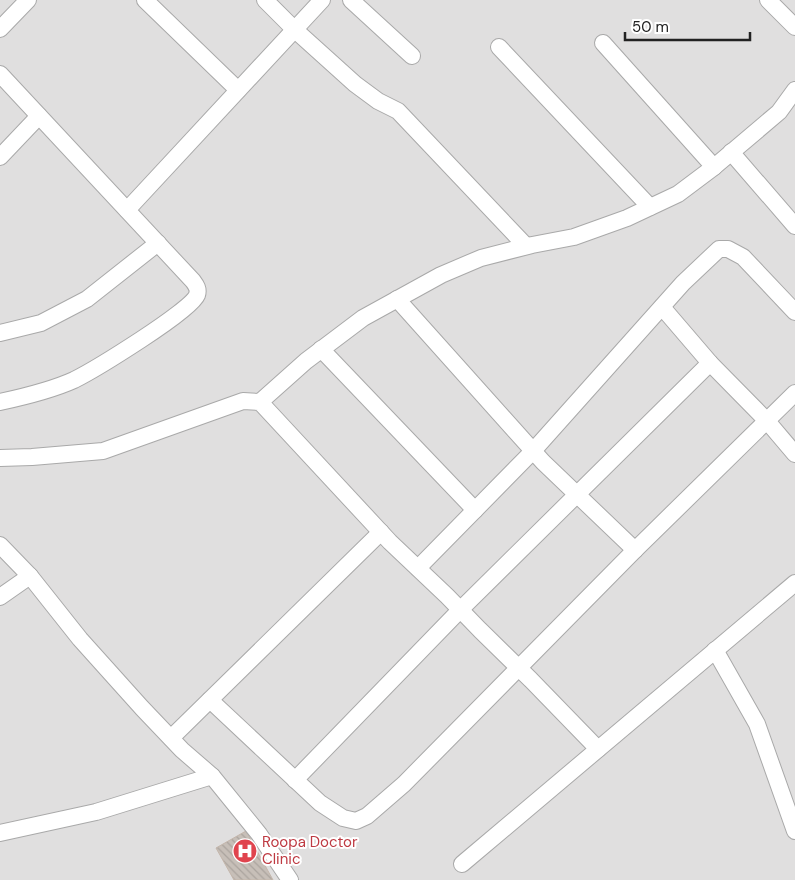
<svg xmlns="http://www.w3.org/2000/svg" width="795" height="880" viewBox="0 0 795 880" font-family="'DM Sans',sans-serif">
  <defs>
    <pattern id="building-back-hatch" width="6" height="6" patternUnits="userSpaceOnUse" patternTransform="scale(1.25)"><rect width="6" height="6" fill="#c7bfb8"/><path d="M-1 5l2 2M0 0l6 6M5-1l2 2" fill="none" stroke="#aba49e"/></pattern>
  </defs>
  <rect width="100%" height="100%" fill="#f2efe9"/>
  <rect fill="#e0dfdf" x="0" y="0" width="795" height="880"/>
  <path fill="url(#building-back-hatch)" stroke="#c4b6ab" d="M246,831l27,49h-39l-18,-32z"/>
  <g fill="none" stroke-linecap="round" stroke-linejoin="round">
    <defs>
      <g id="street">
        <path d="M145,0l93,90"/>
        <path d="M265,0l29,29 61,55 23,17 20,10 128,135"/>
        <path d="M351,0l61,56"/>
        <path d="M768,0l27,27"/>
        <path d="M0,29l28,-29"/>
        <path d="M603,43l111,124"/>
        <path d="M499,47l151,160"/>
        <path d="M0,74l193,207c3,4 6,8 4,14 -6,16 -103,75 -123,85 -22,10 -51,17 -74,22"/>
        <path d="M731,152l64,74"/>
        <path d="M0,157l39,-41"/>
        <path d="M127,210l195,-210"/>
        <path d="M397,299l146,163 92,88"/>
        <path d="M662,307l48,56 57,58 28,33"/>
        <path d="M0,333l41,-10 46,-24 71,-56"/>
        <path d="M321,349l154,161"/>
        <path d="M260,402l46,-41 57,-43 78,-43 40,-17 51,-13 42,-8 53,-19 51,-24 36,-27 65,-55 16,-22"/>
        <path d="M0,458l32,-1 71,-6 140,-50 17,1 130,140 57,54 33,34 51,50 67,69"/>
        <path d="M0,545l30,31 50,63 62,69 40,42 30,26 47,58 31,46"/>
        <path d="M418,568l115,-117 150,-168 36,-34h9l15,8 52,55"/>
        <path d="M0,597l30,-21"/>
        <path d="M715,650l42,74 38,107"/>
        <path d="M210,700l110,103 23,15 13,3 11,-5 37,-32 231,-234 160,-157"/>
        <path d="M171,738l210,-206"/>
        <path d="M295,780l165,-170 250,-247"/>
        <path d="M0,833l96,-21 116,-36"/>
        <path d="M462,864l333,-281"/>
      </g>
    </defs>
    <use href="#street" stroke="#a9a9a9" stroke-width="18"/>
    <use href="#street" stroke="#fff" stroke-width="16"/>
  </g>
  <defs>
    <symbol id="hospital-disc" viewBox="-11 -11 22 22"><circle r="9.5" fill="#e0444e" stroke="#fff"/><path d="M-5-5h3v3.5h4V-5h3V5h-3V1.5h-4V5h-3Z" fill="#fff"/></symbol>
  </defs>
  <g fill-rule="evenodd">
    <use href="#hospital-disc" x="231" y="837" width="28" height="28"/>
  </g>
  <g text-anchor="middle" dominant-baseline="central" stroke-width="4" stroke-linejoin="round" paint-order="stroke">
    <g font-size="15" fill="#be3a42" stroke="#fff" text-anchor="start">
      <text x="262" y="842">Roopa Doctor<tspan x="262" dy="17">Clinic</tspan></text>
    </g>
  </g>
  <path d="M625 32v8h125v-8" fill="none" stroke="#222222" stroke-width="2.5"/>
  <text x="632" y="32" font-size="15" fill="#222222" stroke="#ffffff" stroke-width="4" paint-order="stroke">50 m</text>
</svg>
